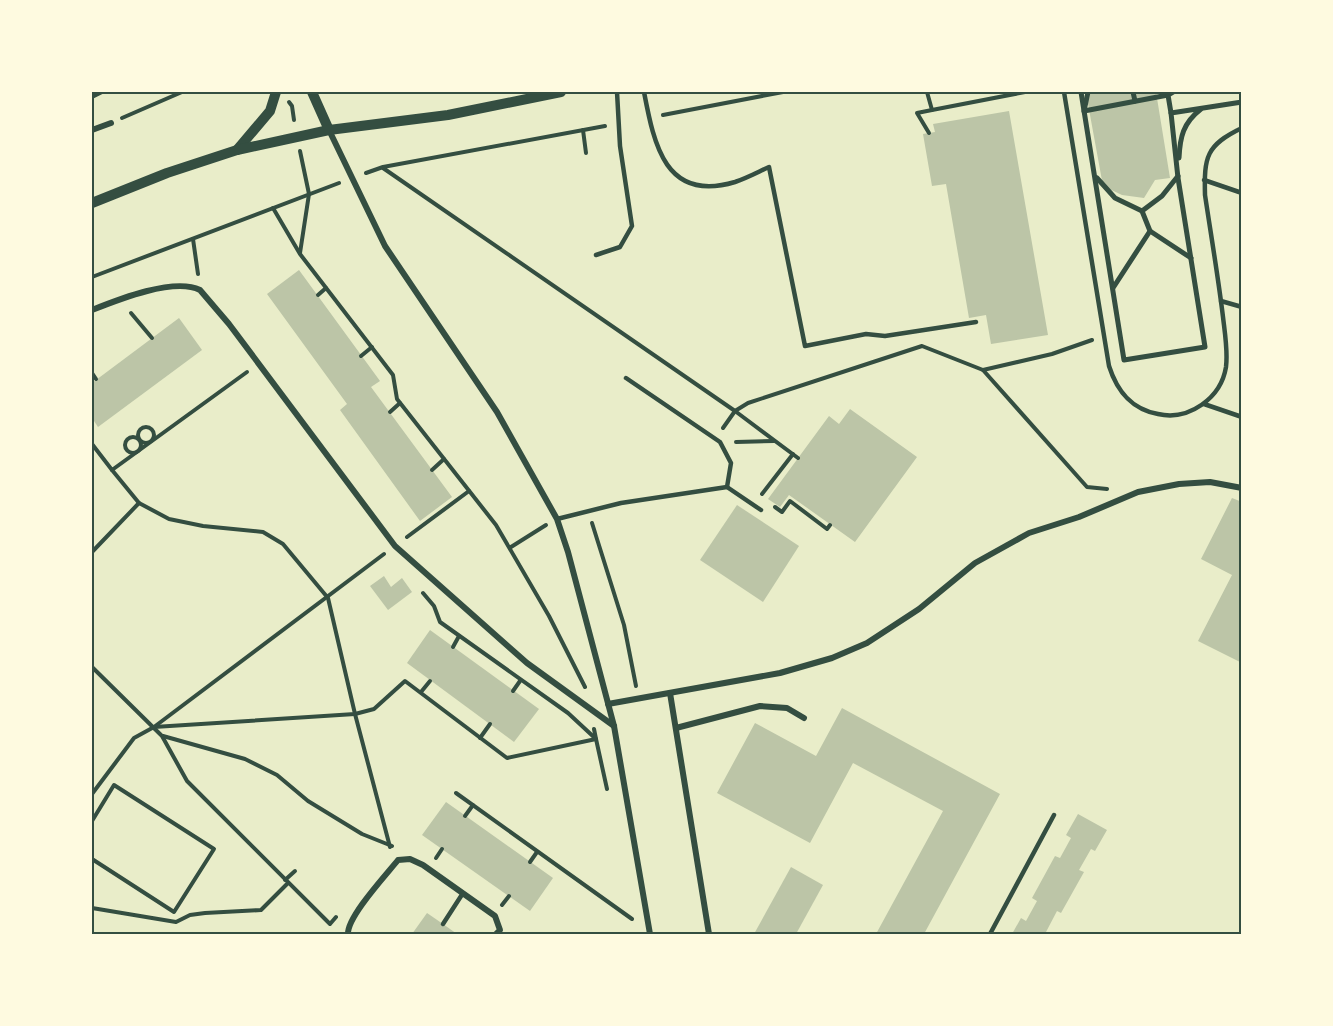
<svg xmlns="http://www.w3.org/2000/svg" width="1333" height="1026" viewBox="0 0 1333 1026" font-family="'PT Sans Narrow',sans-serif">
  <rect width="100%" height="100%" fill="#e9edc9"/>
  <g fill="#bcc5a7">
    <path d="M1092,92h64l14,86 -15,2 -11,18 -22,-3 -19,-9 -17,-93z"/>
    <path d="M1009,111l39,224 -57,9 -5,-29 -17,3 -23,-134 -14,2 -9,-52 12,-2 -2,-8z"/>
    <path d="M299,270l81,111 -9,6 81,110 -32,24 -80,-111 7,-6 -80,-110z"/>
    <path d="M179,318l23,32 -104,77 -6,-9v-35z"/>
    <path d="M850,409l67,48 -62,85 -66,-47 -9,12 -12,-8 61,-83 10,8z"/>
    <path d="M1232,498l10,4v161l-44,-22 34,-66 -31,-16z"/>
    <path d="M737,505l62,41 -36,56 -63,-42z"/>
    <path d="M384,576l7,11 11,-9 10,14 -24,18 -18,-24z"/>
    <path d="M430,630l109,79 -25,33 -107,-79z"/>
    <path d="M842,708l158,86 -76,140h-48l67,-123 -90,-48 -43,80 -93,-50 38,-70 61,33z"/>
    <path d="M446,802l107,76 -23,33 -108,-76z"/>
    <path d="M1078,814l29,16 -12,21 -4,-2 -12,21 5,2 -23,41 -4,-2 -11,21 5,2h-39l9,-16 5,3 11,-20 -5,-3 23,-42 5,2 11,-20 -5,-3z"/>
    <path d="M791,867l32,18 -27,49h-42z"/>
    <path d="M427,913l16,11 14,10h-45z"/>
  </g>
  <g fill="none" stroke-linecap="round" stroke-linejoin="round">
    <g stroke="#344e41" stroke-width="4">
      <path d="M927,92l5,18 -15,3 12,20"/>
      <path d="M92,97l10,-5"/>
      <path d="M289,102l3,4 2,14"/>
      <path d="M932,110l93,-18"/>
      <path d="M663,115l120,-23"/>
      <path d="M122,118l60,-26"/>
      <path d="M583,130l3,23"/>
      <path d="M300,151l9,43 -9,59"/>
      <path d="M383,168l352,243 63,47"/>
      <path d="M366,173l17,-6 222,-41"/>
      <path d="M273,208l27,46 93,121 4,24 99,126 53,91 36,71"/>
      <path d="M193,239l5,35"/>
      <path d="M92,277l247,-94"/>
      <path d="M318,295l8,-7"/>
      <path d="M131,313l21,25"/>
      <path d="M361,356l11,-9"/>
      <path d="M983,370l104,117 20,2"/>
      <path d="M92,373l4,6"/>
      <path d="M390,412l10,-9"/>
      <circle cx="146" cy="435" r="8"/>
      <path d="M723,428l12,-17 13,-8 174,-57 61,24 69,-16 40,-14"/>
      <circle cx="133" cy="445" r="8"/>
      <path d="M736,442l38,-1"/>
      <path d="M92,444l20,26 135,-98"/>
      <path d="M112,470l27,33 30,16 34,7 60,6 20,12 45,54 27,116 35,133"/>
      <path d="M432,470l12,-11"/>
      <path d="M762,494l31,-40"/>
      <path d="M775,507l7,5 8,-11 37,28 3,-4"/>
      <path d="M592,523l32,102 12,61"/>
      <path d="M407,537l62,-46"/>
      <path d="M511,547l35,-22"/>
      <path d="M92,552l47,-49"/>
      <path d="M423,593l11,13 6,16 128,91 28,26 11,50"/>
      <path d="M453,647l6,-11"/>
      <path d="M92,667l70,69 25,45 143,143 6,-7"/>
      <path d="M513,691l7,-10"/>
      <path d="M421,692l9,-11"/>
      <path d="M154,727l201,-13 19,-5 31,-28 102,77 89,-19 -2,-10"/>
      <path d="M163,736l82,23 32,16 31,26 54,33 30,12"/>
      <path d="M480,738l10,-14"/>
      <path d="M456,793l176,126"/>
      <path d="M92,794l42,-56 20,-11 230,-173"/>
      <path d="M465,816l8,-11"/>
      <path d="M92,821l22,-36 100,64 -40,63 -82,-53"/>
      <path d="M436,858l6,-9"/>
      <path d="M530,862l7,-10"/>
      <path d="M285,880l10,-9"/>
      <path d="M502,905l7,-9"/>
      <path d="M92,908l84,14 14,-7 15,-2 56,-3 27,-27"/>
    </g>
    <g stroke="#344e41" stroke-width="4.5">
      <path d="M644,92c10,52 21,111 91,90 12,-4 23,-10 34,-15l36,179 61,-12 19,2 91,-14"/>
      <path d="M1064,92l45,274c8,25 22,43 49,48 31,7 63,-16 68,-47 2,-16 -1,-33 -3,-50 -5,-41 -12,-82 -18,-122 -1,-38 1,-50 37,-67"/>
      <path d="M1204,180l38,13"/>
      <path d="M596,255l24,-8 12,-21 -12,-80 -3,-54"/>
      <path d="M1221,301l21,6"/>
      <path d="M1204,404l38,13"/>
      <path d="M727,487l34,23"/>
      <path d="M557,519l64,-16 106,-16 4,-24 -11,-21 -94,-64"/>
      <path d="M443,924l20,-31"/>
      <path d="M990,934l64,-119"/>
    </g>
    <g stroke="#344e41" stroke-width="5">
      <path d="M1081,92l43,268 81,-13 -27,-169 -7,-65 71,-11"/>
      <path d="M1088,92l-4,19 84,-16 -1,-3"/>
      <path d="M1133,92l2,9"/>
      <path d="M1171,113l-3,-18 5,-3"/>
      <path d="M1179,158c1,-21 4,-35 22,-49"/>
      <path d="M1097,178l18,20 27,13"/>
      <path d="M1150,231l41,27"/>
      <path d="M1113,288l37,-57 -8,-20 20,-15 16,-20"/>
    </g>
    <g stroke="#344e41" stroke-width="6">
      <path d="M92,130l19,-7"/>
      <path d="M329,130l56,116 112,166 60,107 11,33 46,174 36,208"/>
      <path d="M92,310c25,-10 82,-33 108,-20l29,34 166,222 132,117 87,63"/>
      <path d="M670,693l39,241"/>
      <path d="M608,704l172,-31 52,-15 35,-15 52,-34 56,-46 54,-30 50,-16 59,-25 41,-8 31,-2 32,6"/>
      <path d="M676,728l84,-22 27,2 17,10"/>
      <path d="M348,934c-1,-17 38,-59 50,-74l12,-1 13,6 72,51 5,14 -4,4"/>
    </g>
    <g stroke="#344e41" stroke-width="10">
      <path d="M312,92l17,38"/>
      <path d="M237,150l33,-39 6,-19"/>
      <path d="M92,203l75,-30 70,-23 92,-20 119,-15 113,-23"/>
    </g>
  </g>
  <rect width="1333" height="1026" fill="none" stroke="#fefae0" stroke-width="186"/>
  <rect x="93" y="93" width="1147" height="840" fill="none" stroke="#344e41" stroke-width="2"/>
</svg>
